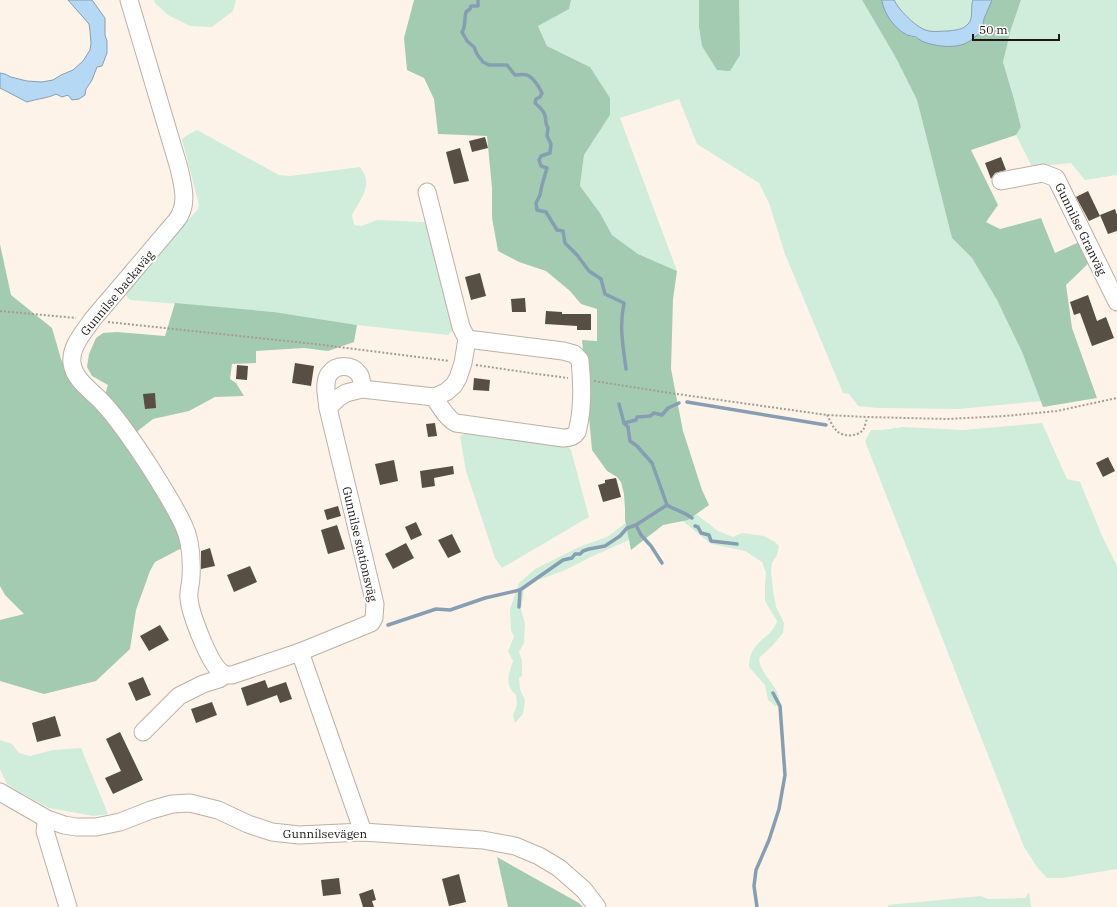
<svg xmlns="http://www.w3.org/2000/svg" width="1117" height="907" viewBox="0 0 1117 907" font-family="'IBM Plex Serif',serif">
  <rect width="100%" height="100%" fill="#fef3e9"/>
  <g fill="#cfedda">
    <path d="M154,0h82l-3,11 -21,16 -22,-1 -22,-11 -13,-12z"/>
    <path d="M571,0h128v27l40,-4v-23h123l34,58 21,42 35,138 20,20 25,42 25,52 19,49 -82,8 -81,-1 -20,-2 -9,-12 -6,-1 -58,-139 -16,-51 -10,-20 -62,-39 -18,-45 -59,19 57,153 -39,-17 -26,-19 -12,-22 -20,-27 4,-31 26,-40 -20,-48 -43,-21 -9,-21 31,-16z"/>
    <path d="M894,0h79c-3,8 1,18 -5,24 -5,6 -13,6 -20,7 -9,0 -17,2 -25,-2 -10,-5 -24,-19 -29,-29z"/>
    <path d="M1021,0h96v175l-32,5 -14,-17 -39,4 -16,-32 5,-8 -7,-28 -11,-37 8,-33z"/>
    <path d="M197,130l82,45 11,1 70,-9c2,3 4,6 5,9 5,13 -7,28 -13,39l2,10 7,1 16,-6 48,2 28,101v7l-5,5 -91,-10 -83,-13 -144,-12 -3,-3 -1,-3 12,-16 60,-69 1,-4 -17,-66 7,-5z"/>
    <path d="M1042,423l25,56 13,3 23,56 14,28v303l-55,9h-15l-10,-11 -13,-20 -159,-406 6,-11h11l21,-3 60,3z"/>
    <path d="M469,432l96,12 6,6 18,67 -87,51 -7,-10 -29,-87 -6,-35z"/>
    <path d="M692,511l26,20 15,6 9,-4 22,3 11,6 4,4 -2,9 -5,8 -1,8 2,19 3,17 8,16 -1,10 -10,12 -14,13c1,15 13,22 18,34 2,4 2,9 4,13l-6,1 -7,-6 -3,-15 -16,-18c0,-8 2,-15 7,-21 8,-10 17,-12 21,-25l-12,-20v-17l1,-11 -4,-11 -17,-11 -34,-7 -32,-26 -30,7 -22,16 -34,15 -30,15 -25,9 -14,10 -3,19 4,15 -1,19 -5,9 3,9v15l-3,2 1,11 5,11 -2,14 -8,9 -2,-8 4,-10 -1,-10c-12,-11 -7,-21 -3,-34l-5,-10 6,-14 -3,-7 -1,-21 9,-26 16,-14 44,-22 28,-10 28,-21z"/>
    <path d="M0,740l12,4 7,9 11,3 23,-6 28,-2 27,66 -15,2 -44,-8 -31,-17 -11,-7 -7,-15z"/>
    <path d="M1029,892l2,15h-143v-2l93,-9 7,3 37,-1z"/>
  </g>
  <g fill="#a3cbb2">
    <path d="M414,0h157l-2,9 -31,17 9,20 43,21 20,31v17l-26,40 -4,31 20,27 12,22 26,19 39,17 -4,28 -2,70 12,62 19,59 7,15 -21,15 -25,5 -32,25 -6,-30v-11l-1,-15 -3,-12 -4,-5 -10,-6 -15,-21 -10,-110 15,1v-32l-16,-5 -11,-13 -24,-20 -27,-9 -21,-11 -6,-33v-30l-5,-52 -49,-2 -4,-35 -10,-21 -17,-8 -3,-32z"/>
    <path d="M699,0h40l1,55 -10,16 -13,-1 -15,-24 -3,-19z"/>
    <path d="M862,0h19l1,1 1,5 24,29 10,3 7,4 11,3 17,1 30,-15 2,-12 8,-19h29l-10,29 -8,33 11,37 7,28 -5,8 -45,15 27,55 -12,17 14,7 41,-11 14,35 24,-11 13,18 -26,25 6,43 25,70 -54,9 -21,-55 -25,-52 -25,-42 -20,-20 -35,-138 -21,-42z"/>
    <path d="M0,244l11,51 41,33 9,31 10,20 33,18 4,-12 -16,-9 -5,-9 2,-13 7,-16 7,-5 14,-1 48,4 10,-33 99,9 83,13 -3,17 -26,9 -24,-3 -48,3v12l-24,1 -2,15 6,4 8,13 -29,1 -26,14 -36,8 -14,11 -12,14 52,79 3,25 -27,14 -5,9 -14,39 -6,39 -34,32 -52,13 -44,-13v-61l24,-6 -19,-19 -5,-9z"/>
    <path d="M497,857l82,46 4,4h-75z"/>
  </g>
  <g fill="#b5d8f5" stroke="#879eb2">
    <path d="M68,0h24l13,18v17l2,6v12l-5,13 -5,1 -5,13 -6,9 -1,6 -6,4 -7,1 -4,-5 -6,2 -6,-3c-7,4 -20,5 -29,8l-27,-14v-15l5,1 6,3 16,4 15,1 11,-2 8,-5 12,-5 10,-9 7,-11 1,-7 -1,-12 -1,-7z"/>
    <path d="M881,0h13c5,10 19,24 29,29 8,4 16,2 25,2 7,-1 15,-1 20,-7 6,-6 2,-16 5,-24h19l-8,19 -2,12c-6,5 -13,12 -21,14 -11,3 -26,1 -37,-3 -3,-1 -5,-3 -8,-5 -3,-1 -6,-1 -9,-2 -12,-6 -23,-21 -25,-34z"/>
  </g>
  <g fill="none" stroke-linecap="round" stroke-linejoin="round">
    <g stroke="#879eb2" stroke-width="3.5">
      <path d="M478,0v6h-7l-1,3 -4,3c-2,7 0,14 -4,20l5,9 7,6 3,7 6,8 6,3h18l8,10c4,0 10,-2 14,1 5,3 10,11 13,17l-2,4 -4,2 -1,4c3,3 9,7 10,13 2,5 -1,6 3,12l-1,8 4,8 -1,9 -9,3 -2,4 2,6 6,2 -5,17 -2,10 -4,8 1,7 9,2 11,18 6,1 2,12 12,12 12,16 12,8 4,15 19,9c-5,24 -1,42 2,66"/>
      <path d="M687,402l139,23"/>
      <path d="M619,404l5,19 4,4 2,14 7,5 15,17 15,42c8,5 17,7 25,13"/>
      <path d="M624,423l12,-3 1,-3 13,-1 4,-3 8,2 6,-7 11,-5"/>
      <path d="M636,525l5,10 10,11 11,17"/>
      <path d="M695,526l3,1 3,6 8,2 2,6 26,3"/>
      <path d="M519,607l1,-17"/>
      <path d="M388,625l48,-16 14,1 35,-12 35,-8 43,-30 9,-2 3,-4h5l3,-3 6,-2 16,-3 15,-10 7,-8 9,-3 31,-20"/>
      <path d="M757,907l-3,-21 2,-16 13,-30 10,-31 6,-34 -5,-69 -7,-13"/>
    </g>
  </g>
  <g fill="#574f43">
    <path d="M485,137l3,11 -16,4 -3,-11z"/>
    <path d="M460,148l9,33 -15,3 -8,-32z"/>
    <path d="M1001,157l5,13 -11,3 -4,6 -6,-16z"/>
    <path d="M1088,191l12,25 -11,5 -13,-24z"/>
    <path d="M1115,209l2,6v16l-9,3 -8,-19z"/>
    <path d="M480,273l6,23 -15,4 -6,-23z"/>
    <path d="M1088,295l9,26 9,-4 8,21 -22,8 -12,-33 -6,2 -4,-13z"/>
    <path d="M525,298l1,14h-14l-1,-13z"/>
    <path d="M546,311l16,1v2h29v16h-14v-4l-32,-2z"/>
    <path d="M295,363l19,3 -3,20 -19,-3z"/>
    <path d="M237,365l11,1 -1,14 -11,-1z"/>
    <path d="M474,378l16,2 -1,11 -16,-1z"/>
    <path d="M155,393l1,15 -11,1 -2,-15z"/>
    <path d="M435,423l2,13 -9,1 -2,-13z"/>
    <path d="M1108,457l7,14 -12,6 -7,-14z"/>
    <path d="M394,460l4,21 -18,4 -5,-21z"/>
    <path d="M453,466l1,8 -20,4 1,8 -13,2 -2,-17z"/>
    <path d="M616,478l5,19 -18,5 -5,-17 7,-2v-3z"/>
    <path d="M338,506l3,10 -14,4 -3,-10z"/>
    <path d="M416,522l6,13 -11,5 -6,-13z"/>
    <path d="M337,525l8,24 -17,5 -7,-24z"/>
    <path d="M452,534l9,18 -13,6 -10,-18z"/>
    <path d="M406,543l8,15 -21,11 -8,-15z"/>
    <path d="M210,548l5,18 -14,3v-18z"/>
    <path d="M250,566l7,16 -23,10 -7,-17z"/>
    <path d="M160,625l9,15 -20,11 -9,-15z"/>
    <path d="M143,677l8,18 -15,6 -8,-18z"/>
    <path d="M265,680l3,8 18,-6 6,17 -12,4 -3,-8 -30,11 -6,-18z"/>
    <path d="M212,702l5,13 -21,8 -5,-14z"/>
    <path d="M55,716l6,20 -24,6 -5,-19z"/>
    <path d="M120,732l23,48 -30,14 -8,-16 16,-7 -15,-32z"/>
    <path d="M459,874l7,28 -17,4 -7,-27z"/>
    <path d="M339,878l2,16 -18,2 -2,-16z"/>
    <path d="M373,889l3,11 -4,1 2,6h-11l-4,-13z"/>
  </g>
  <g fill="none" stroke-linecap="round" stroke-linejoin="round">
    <defs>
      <g id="minor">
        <path d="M129,0l50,168c4,18 10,37 -3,53l-84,99c-8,12 -22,27 -20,43 2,17 20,28 31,40 17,18 31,40 45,61 12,19 25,39 35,60 8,16 9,35 8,53 0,7 -3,14 -2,21 1,15 20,65 32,74 3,3 6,3 11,3l68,-23 71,-29 3,-5 1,-14 -47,-196c-1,-10 -5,-25 1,-34 7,-10 23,-10 30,0 3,4 3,10 3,15"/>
        <path d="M1001,181l42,-8 13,5 61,124"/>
        <path d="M434,397c6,9 13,22 22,26l107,15c5,0 11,-1 14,-6 1,-2 1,-6 2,-9 4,-20 3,-43 1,-63l-6,-6 -11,-3 -96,-12"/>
        <path d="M328,408l10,-10 8,-5 16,-4 72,8 12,-5 8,-7 4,-7 5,-15 4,-24 -6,-12 -34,-135"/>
        <path d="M300,652l63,180"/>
        <path d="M143,732l36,-36 24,-12 16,-5 6,-4"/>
        <path d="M0,792l47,27 17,6 12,2h20l24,-5 31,-12 21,-6 18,-1 28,7 30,14 24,8 27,3 64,-3 120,8 32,6 24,10 20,12 25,22 13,17"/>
        <path d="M47,819l-1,5 -1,7 23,76"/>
      </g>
    </defs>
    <use href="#minor" stroke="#bdb0a4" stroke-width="19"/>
    <g stroke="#a59c95" stroke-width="2" stroke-dasharray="2 2" stroke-linecap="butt">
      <path d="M0,311l76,7"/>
      <path d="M108,322l207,22 134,17"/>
      <path d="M476,365l61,9 31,4"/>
      <path d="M594,381l76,12 157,22 40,2 80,2 58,-3 52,-5 60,-13"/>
      <path d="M827,415c3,5 6,13 10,16 6,6 20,6 26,-1 2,-3 3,-9 4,-12"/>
    </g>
    <use href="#minor" stroke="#fff" stroke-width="17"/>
  </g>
  <g text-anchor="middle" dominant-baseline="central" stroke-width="4" stroke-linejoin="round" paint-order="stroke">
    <g font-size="12" fill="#1d1814" stroke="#fff">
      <text transform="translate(1081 229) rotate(64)">Gunnilse Granväg</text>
      <text transform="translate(117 293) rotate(-50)">Gunnilse backaväg</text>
      <text transform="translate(360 544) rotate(77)">Gunnilse stationsväg</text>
      <text x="325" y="833">Gunnilsevägen</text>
    </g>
  </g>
  <path d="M973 34v6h86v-6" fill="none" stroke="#1d1814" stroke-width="2"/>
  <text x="979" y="34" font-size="12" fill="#1d1814" stroke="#ffffff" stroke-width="3" paint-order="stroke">50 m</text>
</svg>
